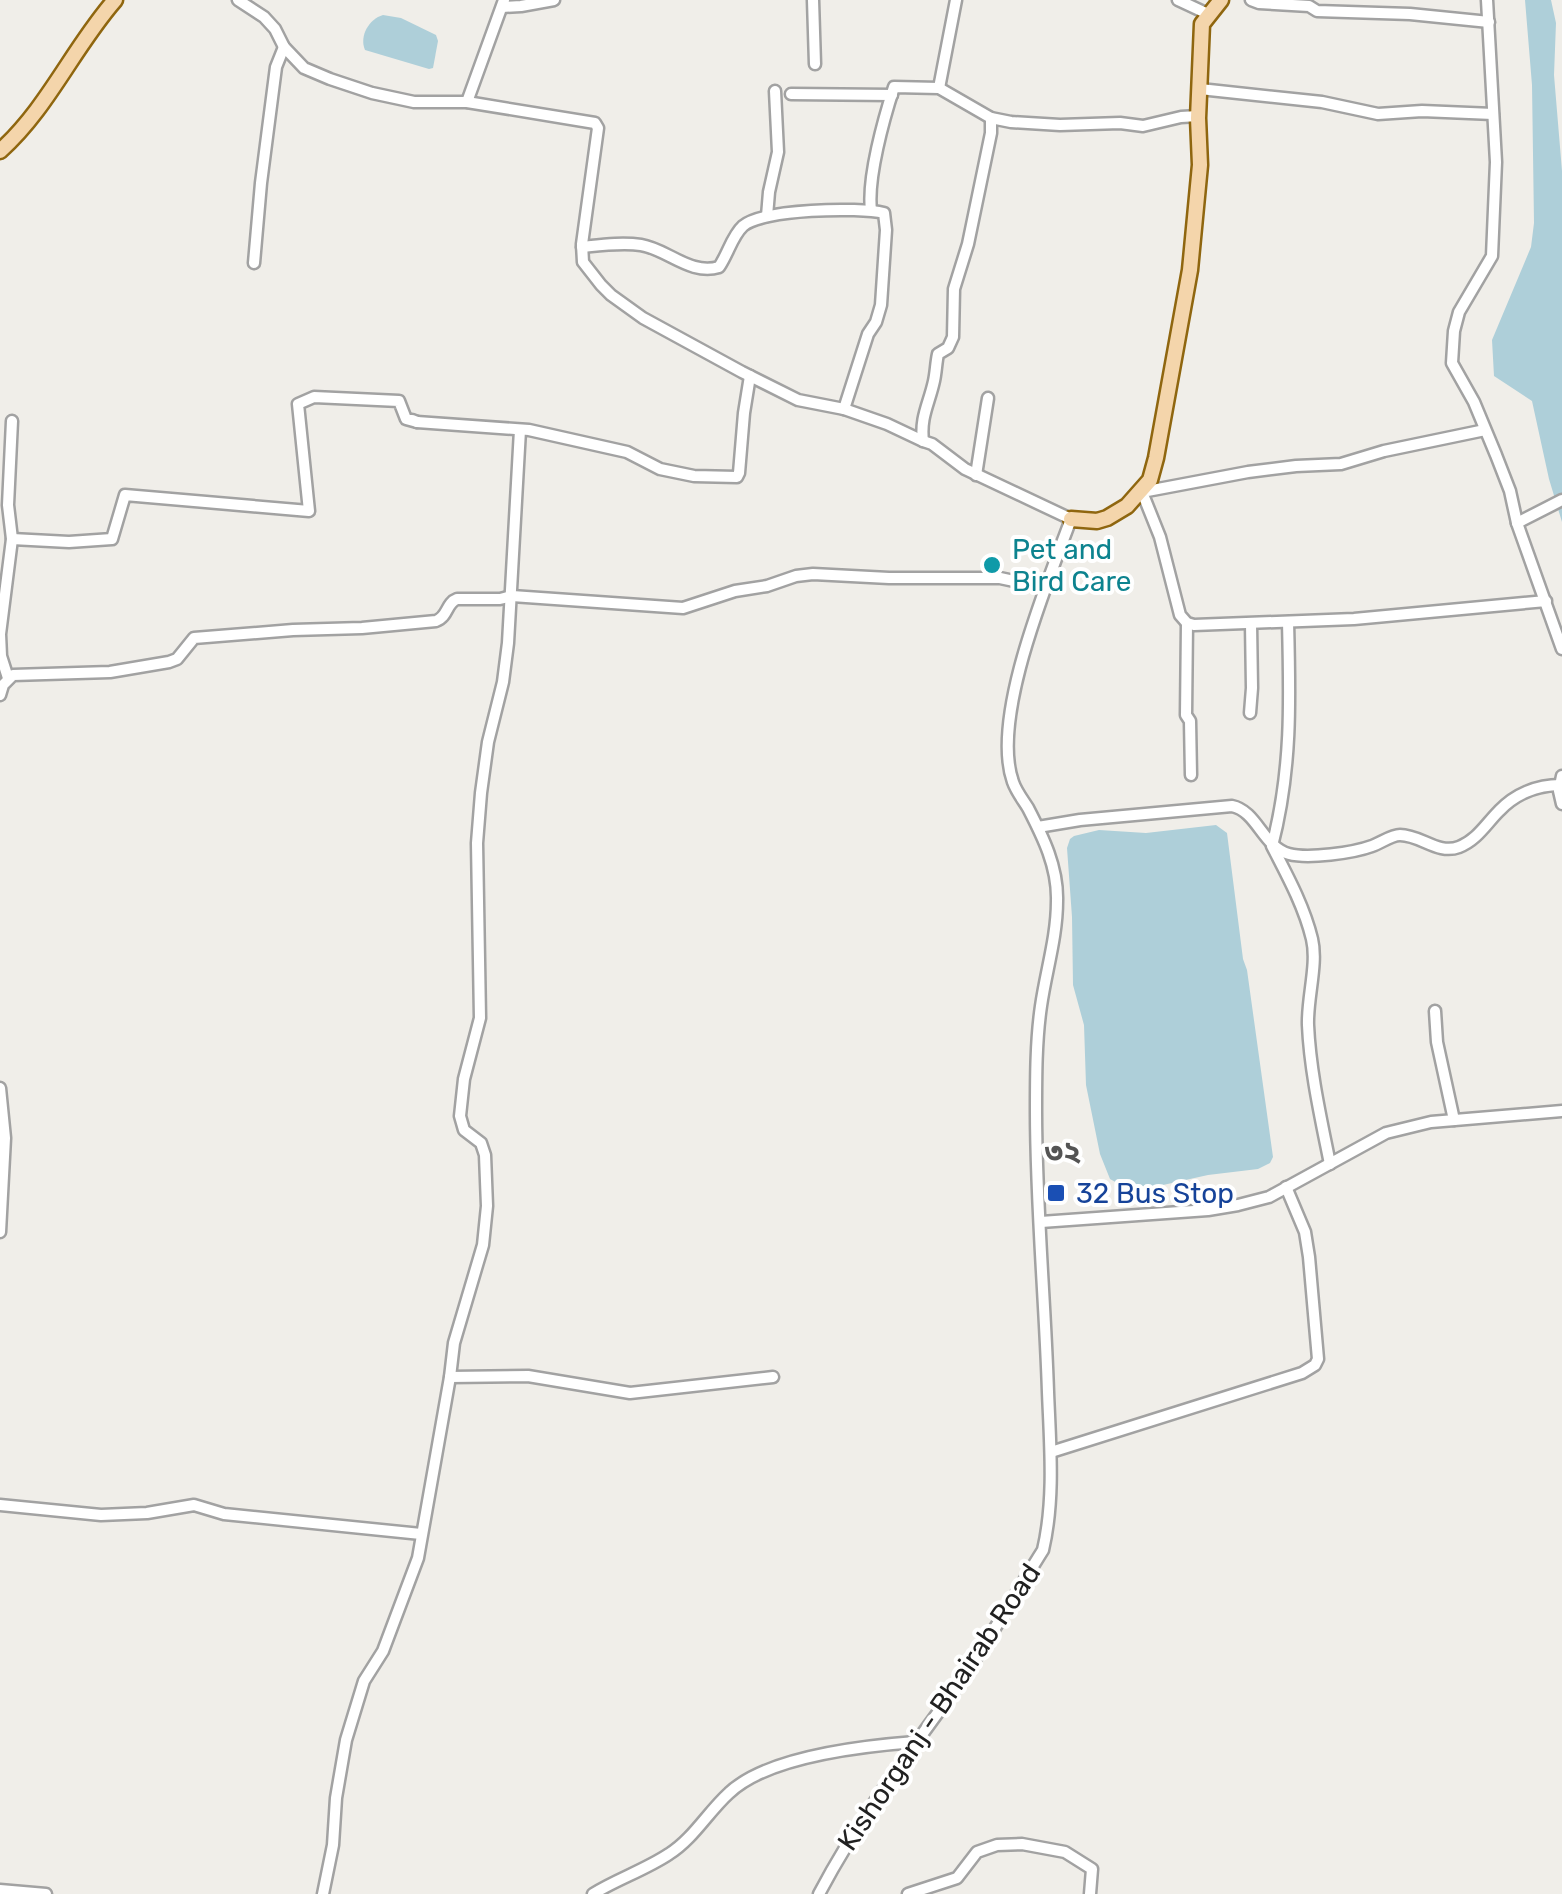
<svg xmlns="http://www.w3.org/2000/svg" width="1562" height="1894" viewBox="0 0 1562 1894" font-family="Rubik,'Noto Sans Bengali',sans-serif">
  <rect width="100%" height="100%" fill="#f0eee9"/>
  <g fill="#aecfd9">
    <path d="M1525,0h26l5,23 -2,52 8,96v351l-13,-43 -17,-78 -38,-25 -2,-36 39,-93 3,-24 -2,-138z"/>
    <path d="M383,15l18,3 35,17 2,6 -5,27 -4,1 -64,-19c-6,-14 4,-31 18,-35z"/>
    <path d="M1216,825l11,8 16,126 4,11 26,187 -3,6 -12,6 -50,6 -54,12 -35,-3 -9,-5 -10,-25 -14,-69 -2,-60 -11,-40 -1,-68 -5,-69 3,-9 4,-3 25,-6 47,3z"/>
  </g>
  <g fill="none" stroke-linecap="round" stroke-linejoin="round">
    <defs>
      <g id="minor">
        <path d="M238,0l26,17 11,12 9,18 20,21 26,11 42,14 42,9h53l128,21 3,5 -16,116 1,18 18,23 10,10 32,23 99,54 56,28 46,9 43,15 36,17 9,3 33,25 106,50c-23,63 -81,199 -58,263 3,9 10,18 15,26 15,29 30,59 29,93 0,36 -11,70 -16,105 -5,34 -5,71 -5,106 0,93 9,187 12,280 2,52 7,107 -5,158 -29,46 -56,94 -87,138 -49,67 -98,132 -137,206"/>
        <path d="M813,0l2,64"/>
        <path d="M1178,0l30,14"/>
        <path d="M1251,0l8,3 50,3 8,5 93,3 79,8"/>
        <path d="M1487,0l9,162 -4,94 -33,56 -5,19 -2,32 22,39 22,53 14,36 7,32 45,126"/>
        <path d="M502,7l19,-1 33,-6"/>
        <path d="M939,88l17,-88"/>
        <path d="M1200,89l122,13 56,12 44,-3 71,3"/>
        <path d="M791,94l101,1"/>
        <path d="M467,102l37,-102"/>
        <path d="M871,210c-4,-32 13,-92 23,-123l45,1 52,30 20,4 49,3 60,-2 23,3 38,-9 17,-1"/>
        <path d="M767,216l2,-24 9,-40 -3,-61"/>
        <path d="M582,247c19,-2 40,-5 59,-2 26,4 50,31 78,22 9,-13 13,-31 24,-41 19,-17 116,-19 141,-13l2,17 -5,75 -5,17 -8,12 -24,75"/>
        <path d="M254,263l7,-80 15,-116 8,-20"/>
        <path d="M417,422l112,8 98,22 33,17 34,7 43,1 2,-4 5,-60 6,-37"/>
        <path d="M1485,430l-101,21 -43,13 -45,2 -48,6 -106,20 18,45 20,78 7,8 7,2 160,-6 192,-18"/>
        <path d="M923,441c-3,-24 6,-37 11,-60 2,-9 2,-18 4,-27l10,-6 5,-11 1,-48 14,-45 23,-111v-15"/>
        <path d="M976,475l12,-77"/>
        <path d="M1517,523l45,-23"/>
        <path d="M12,539l57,3 43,-3 13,-44 184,16 -11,-107 16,-7 85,4 7,18 11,3 -5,-2"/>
        <path d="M1288,622c2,77 4,148 -16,224 15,29 32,60 40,93 6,25 -5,59 -4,86 2,46 13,94 22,139"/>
        <path d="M1187,623l-1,92 4,6 1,54"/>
        <path d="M8,678l-7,-22 -1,-22 12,-95 -4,-34 4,-84"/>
        <path d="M0,695l3,-10 10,-10 97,-3 59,-10 8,-3 17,-21 99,-8 69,-2 74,-7c12,-4 10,-18 21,-22h43l12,-3 171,12 52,-17 32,-5 29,-10 17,-2 76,4h111l46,10"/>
        <path d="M1250,713l2,-25 -1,-64"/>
        <path d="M1562,776l-3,15 3,13"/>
        <path d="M1038,827l42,-7 152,-14c25,5 31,41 57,48 19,5 64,-1 83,-8 9,-3 19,-11 28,-11 21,0 38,20 59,12 18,-7 27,-23 40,-36 16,-17 38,-26 61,-26"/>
        <path d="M1435,1011l2,31 17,78"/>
        <path d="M0,1088l5,50 -5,94"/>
        <path d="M1041,1222l167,-12 30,-5 31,-8 117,-64 45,-11 131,-11"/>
        <path d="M450,1377l78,-1 102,17 143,-16"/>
        <path d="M1051,1452l251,-79 13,-8 3,-6 -9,-102 -4,-25 -19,-45"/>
        <path d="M0,1505l101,10 46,-2 47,-8 30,9 197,20"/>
        <path d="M0,1890l46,4"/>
        <path d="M323,1894l10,-49 3,-47 10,-58 18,-59 19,-30 35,-93 32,-181 4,-34 29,-98 4,-39 -2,-51 -4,-12 -17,-13 -4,-14 4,-37 16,-61 -3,-175 4,-50 7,-51 15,-60 5,-39 12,-213"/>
        <path d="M593,1894c24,-15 52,-24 76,-40 24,-15 39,-42 60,-61 39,-37 134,-47 186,-51"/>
        <path d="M908,1894l49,-16 20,-26 20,-7 25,-1 43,8 27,17 -2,25"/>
      </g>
      <g id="major">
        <path d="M0,151c48,-43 73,-103 115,-151"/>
        <path d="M1071,519l26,2 10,-3 20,-12 23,-26 6,-22 34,-188 10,-105 -2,-47 4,-94 19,-24"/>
      </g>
    </defs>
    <use href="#minor" stroke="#a2a2a2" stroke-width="15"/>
    <use href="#major" stroke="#8f660f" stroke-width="19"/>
    <use href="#minor" stroke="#fff" stroke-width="10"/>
    <use href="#major" stroke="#f4d5ab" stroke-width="14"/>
  </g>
  <circle fill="#0f9aa8" stroke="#fff" stroke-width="4" cx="992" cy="565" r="10"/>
  <rect fill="#1a4fb4" stroke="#fff" stroke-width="4" x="1046" y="1183" width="20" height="20" rx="5"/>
  <g text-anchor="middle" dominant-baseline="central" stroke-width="8" stroke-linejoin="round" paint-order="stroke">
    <g font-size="28" fill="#0d838f" stroke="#fff" text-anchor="start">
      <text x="1012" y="549">Pet and<tspan x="1012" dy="32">Bird Care</tspan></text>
    </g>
    <g font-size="28" fill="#164399" stroke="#fff" text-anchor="start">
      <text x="1076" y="1193">32 Bus Stop</text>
    </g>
    <g font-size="28" fill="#212121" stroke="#fff">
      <text transform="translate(939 1707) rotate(-56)">Kishorganj - Bhairab Road</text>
    </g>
    <g font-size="30" font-weight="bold" fill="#545454" stroke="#fff">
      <text x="1063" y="1152">৩২</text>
    </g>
  </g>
</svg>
